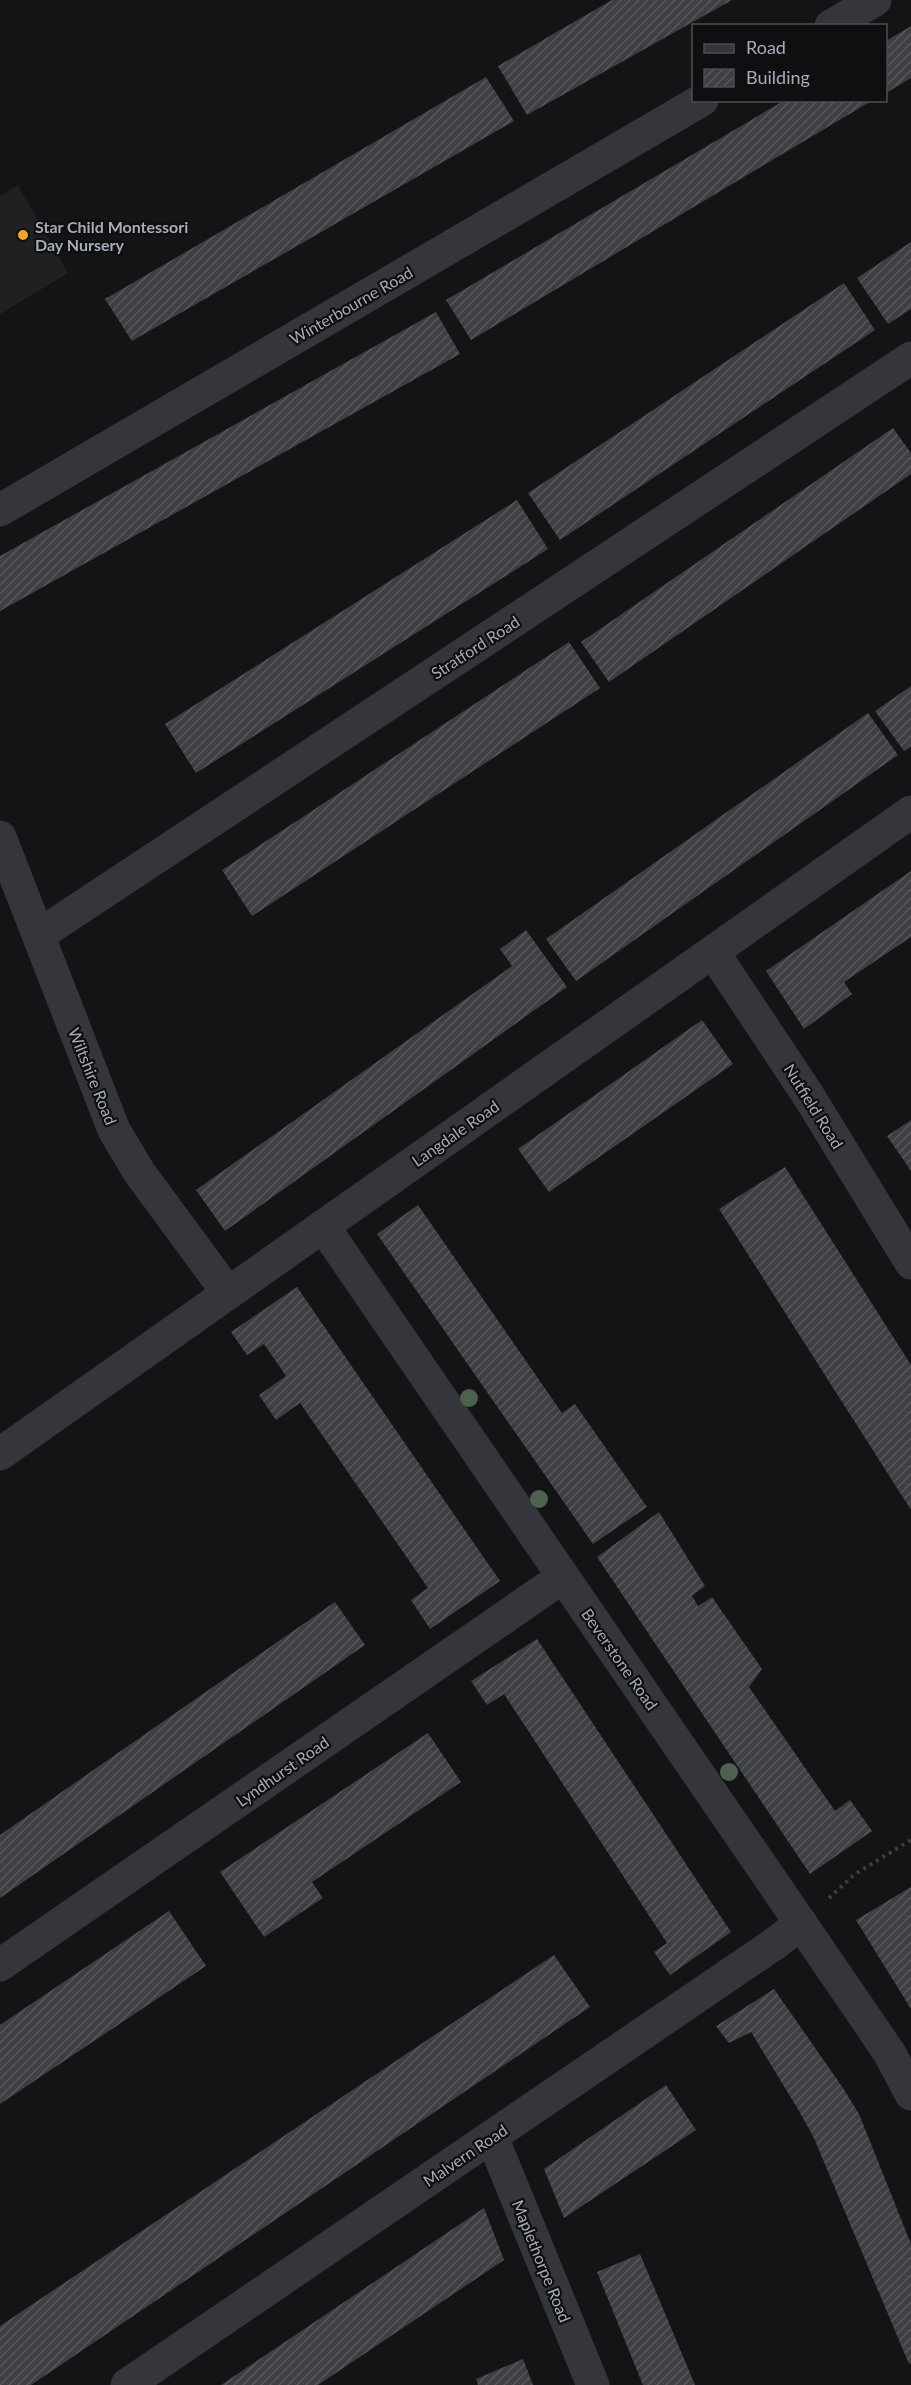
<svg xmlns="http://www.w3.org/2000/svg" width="911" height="2385" viewBox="0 0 911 2385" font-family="Lato,sans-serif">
  <defs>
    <pattern id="building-hatch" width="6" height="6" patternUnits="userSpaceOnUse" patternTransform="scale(1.5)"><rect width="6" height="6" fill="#3e3f43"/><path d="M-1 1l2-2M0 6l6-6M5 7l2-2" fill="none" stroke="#57585c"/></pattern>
  </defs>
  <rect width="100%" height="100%" fill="#141416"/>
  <path fill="#202023" d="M18,185l50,88 -68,41v-118z"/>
  <g fill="url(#building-hatch)">
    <path d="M612,0h120l-205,115 -29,-49z"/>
    <path d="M911,26v52l-25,15v-52z"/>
    <path d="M486,77l28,44 -382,220 -27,-42z"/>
    <path d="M785,100h88l-402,240 -25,-40z"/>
    <path d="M911,242v67l-23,15 -31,-46z"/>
    <path d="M844,283l31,47 -315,210 -32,-47z"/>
    <path d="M436,312l24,42 -460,257v-55z"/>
    <path d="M893,428l18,25v21l-302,208 -28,-40z"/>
    <path d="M517,500l31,49 -352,224 -31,-49z"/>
    <path d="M569,642l31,46 -348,228 -30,-46z"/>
    <path d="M911,686v60l-7,5 -29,-40z"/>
    <path d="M868,713l30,42 -322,226 -30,-42z"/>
    <path d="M911,871v66l-67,45 8,12 -48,35 -38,-58z"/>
    <path d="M526,930l41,57 -342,244 -29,-41 316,-224 -12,-17z"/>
    <path d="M702,1020l31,44 -184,128 -31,-43z"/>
    <path d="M911,1120v51l-24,-35z"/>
    <path d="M785,1167l126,198v145l-192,-301z"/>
    <path d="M418,1205l144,208 13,-9 72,103 -54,37 -216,-310z"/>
    <path d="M297,1287l203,294 -70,48 -19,-29 17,-12 -128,-185 -24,17 -17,-25 27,-19 -22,-32 -17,11 -16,-23z"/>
    <path d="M659,1512l46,74 -13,10 6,10 14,-9 50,72 -13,18 86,124 15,-11 22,31 -62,43 -213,-317z"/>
    <path d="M335,1602l30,43 -365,253v-63z"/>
    <path d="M537,1639l194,293 -61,43 -16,-23 13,-9 -163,-249 -17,11 -16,-24z"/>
    <path d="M428,1733l33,49 -149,100 11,16 -59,39 -44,-65z"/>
    <path d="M911,1887v122l-55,-89z"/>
    <path d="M169,1911l37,55 -206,138v-79z"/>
    <path d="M554,1955l36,52 -559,378h-31v-59z"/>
    <path d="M774,1989l69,99 16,26 52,130v119l-2,1 -96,-228 -14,-25 -48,-79 -22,11 -13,-17z"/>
    <path d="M666,2085l30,45 -132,88 -20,-49z"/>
    <path d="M484,2208l20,52 -186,125h-97z"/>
    <path d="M640,2254l55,131h-52l-46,-113z"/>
    <path d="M523,2359l10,26h-55l-2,-6z"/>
  </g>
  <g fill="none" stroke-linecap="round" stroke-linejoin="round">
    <path stroke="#3b3d42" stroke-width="4" stroke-dasharray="3 4.5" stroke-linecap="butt" d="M829,1898l26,-24 56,-34"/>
    <g stroke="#35363b" stroke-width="33">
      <path d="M831,26l44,-26"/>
      <path d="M0,510l702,-410"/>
      <path d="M0,837l114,293 25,42 89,121"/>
      <path d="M39,935l872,-577"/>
      <path d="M713,952l95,143 103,168"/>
      <path d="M323,1226l544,794 23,34 21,40"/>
      <path d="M0,1454l911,-642"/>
      <path d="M0,1965l563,-388"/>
      <path d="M492,2137l101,248"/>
      <path d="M127,2385l650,-443 24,-19"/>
    </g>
  </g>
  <g fill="#4d624e">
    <circle cx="469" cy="1398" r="9"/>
    <circle cx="539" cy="1499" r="9"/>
    <circle cx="729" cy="1772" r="9"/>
  </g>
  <circle fill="#f9a228" stroke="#0f0f11" stroke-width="2" cx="23" cy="235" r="6"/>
  <g text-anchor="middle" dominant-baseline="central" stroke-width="4.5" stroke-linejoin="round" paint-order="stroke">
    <g font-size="16" font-weight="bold" fill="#a5acb7" stroke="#0f0f11" text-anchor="start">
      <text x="35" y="226">Star Child Montessori<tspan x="35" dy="18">Day Nursery</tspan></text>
    </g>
    <g font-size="16" fill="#a5acb7" stroke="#0f0f11">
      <text transform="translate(351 305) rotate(-30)">Winterbourne Road</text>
      <text transform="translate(475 647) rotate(-33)">Stratford Road</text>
      <text transform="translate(93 1076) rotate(68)">Wiltshire Road</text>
      <text transform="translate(814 1106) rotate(58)">Nutfield Road</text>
      <text transform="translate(455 1133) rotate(-35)">Langdale Road</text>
      <text transform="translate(620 1659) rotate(55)">Beverstone Road</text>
      <text transform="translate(282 1771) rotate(-35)">Lyndhurst Road</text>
      <text transform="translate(465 2155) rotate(-34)">Malvern Road</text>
      <text transform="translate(542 2261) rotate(68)">Maplethorpe Road</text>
    </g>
  </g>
  <rect x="692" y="24" width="195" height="78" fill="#0f0f11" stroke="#4b4e53" stroke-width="1.5"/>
  <rect x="704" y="44" width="30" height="9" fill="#35363b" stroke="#4b4e53" stroke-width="1.5"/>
  <text x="746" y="54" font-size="18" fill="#a5acb7">Road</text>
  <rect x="704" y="69" width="30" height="18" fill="url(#building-hatch)" stroke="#4b4e53" stroke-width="1.5"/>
  <text x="746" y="84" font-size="18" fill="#a5acb7">Building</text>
</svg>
